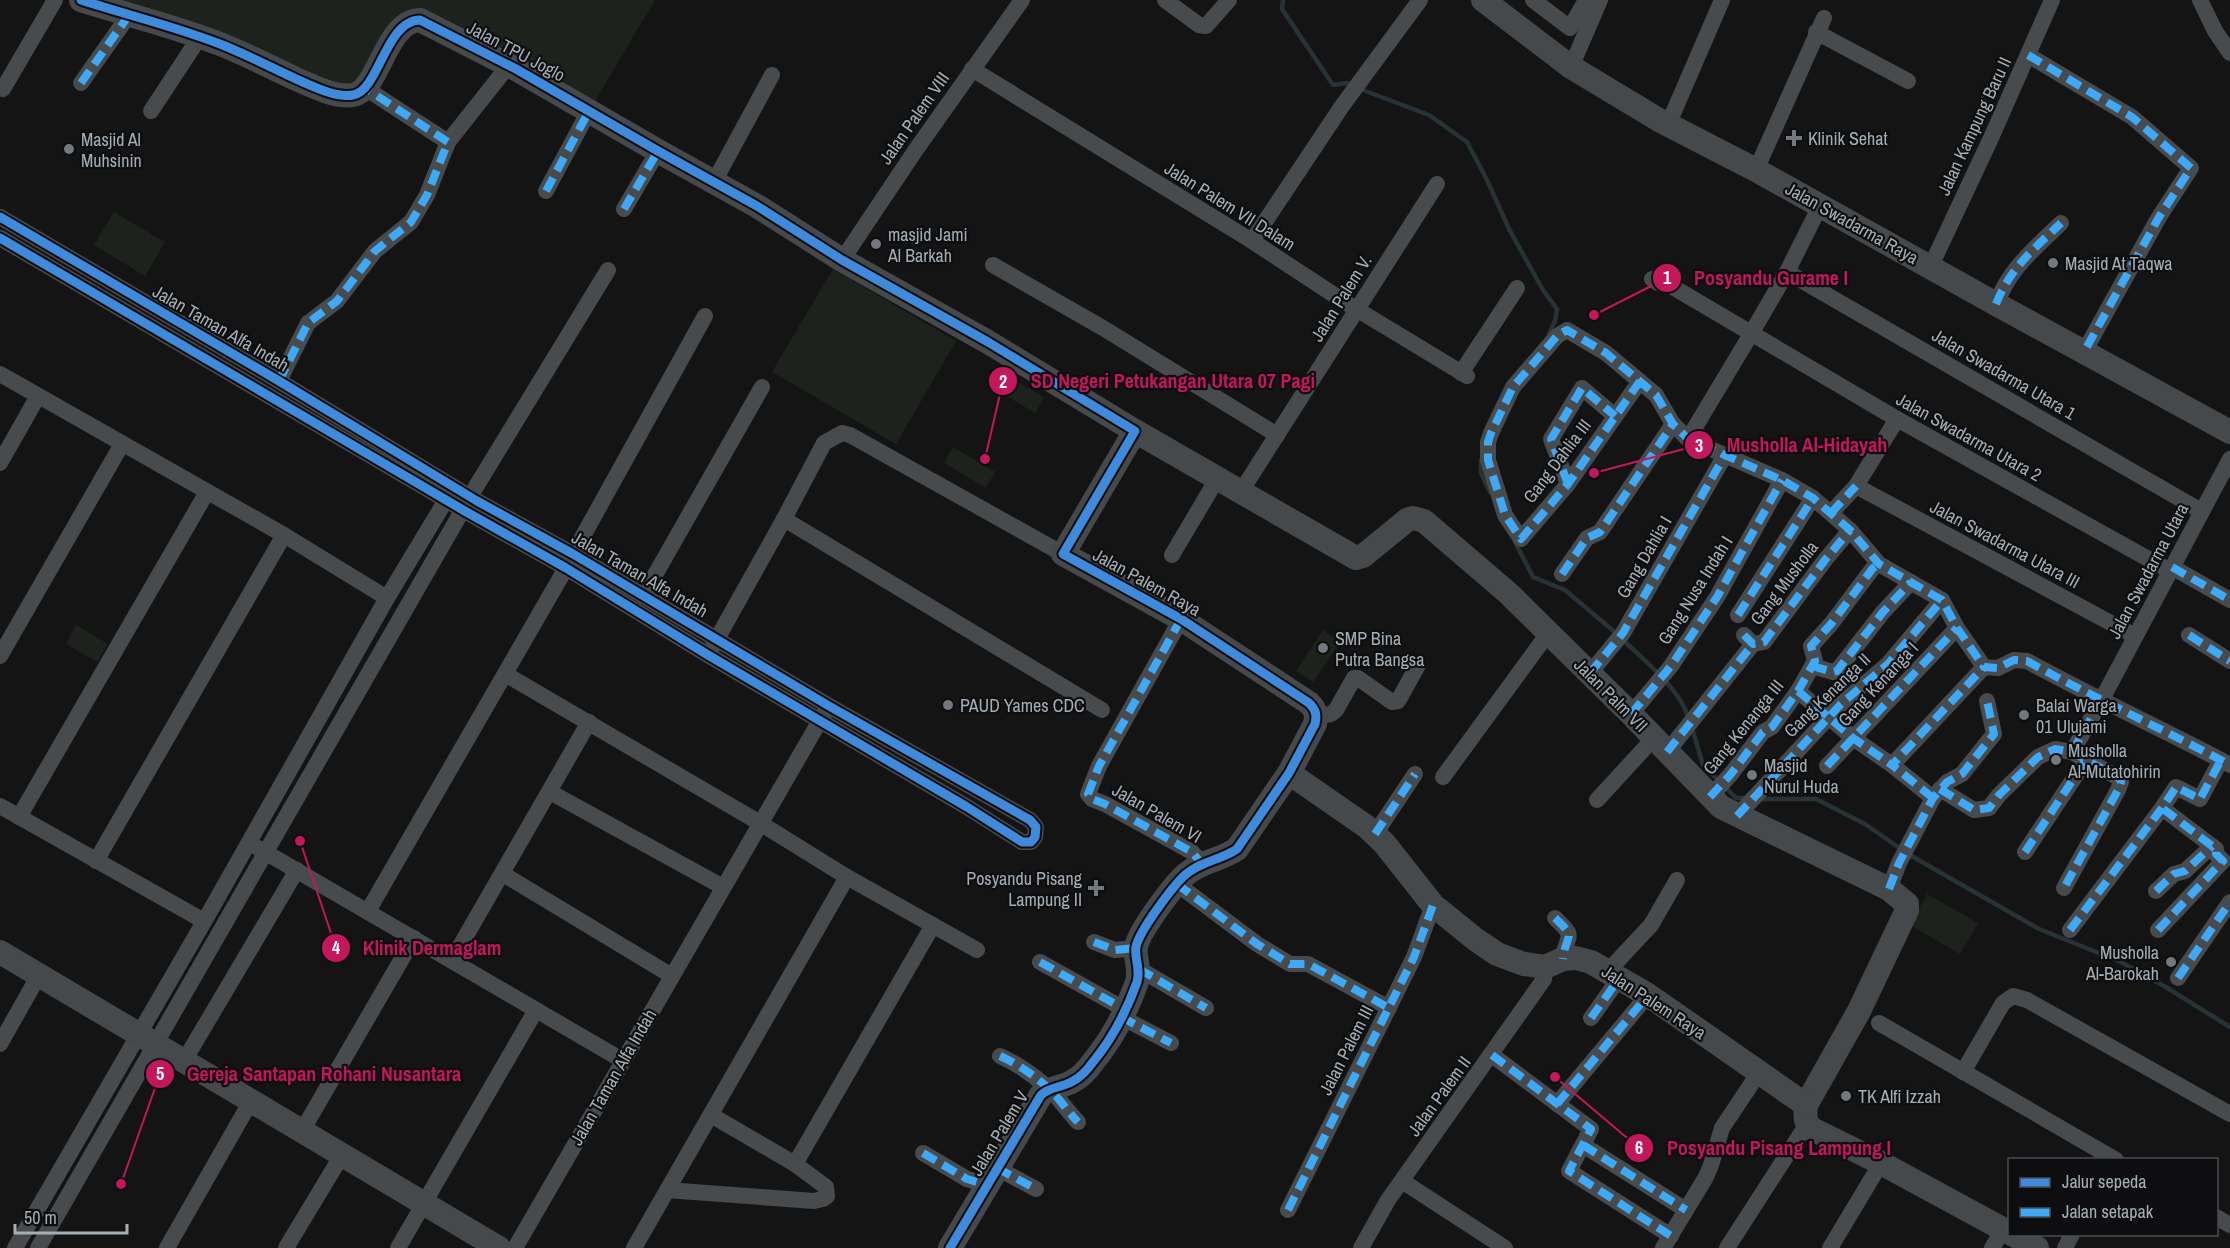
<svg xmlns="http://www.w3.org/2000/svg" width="2230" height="1248" viewBox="0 0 2230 1248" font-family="'Archivo Narrow',sans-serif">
  <rect width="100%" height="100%" fill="#141414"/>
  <g fill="#1d221c">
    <path d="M108,0h547l-63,106 -182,-95 -41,73 -25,1 -118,-46z"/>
    <path d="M114,212l51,30 -20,34 -51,-31z"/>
    <path d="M833,269l123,72 -60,103 -124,-72z"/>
    <path d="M997,370l47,27 -9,16 -47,-28z"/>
    <path d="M953,447l42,25 -9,16 -42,-25z"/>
    <path d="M76,625l32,19 -11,18 -31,-18z"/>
    <path d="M1323,630l17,12 -27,40 -17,-11z"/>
    <path d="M1927,894l51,29 -18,31 -50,-29z"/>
  </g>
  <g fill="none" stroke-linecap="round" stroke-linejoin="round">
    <g stroke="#273336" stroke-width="4.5">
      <path d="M1283,0l-1,9 51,76 14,-2 6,3"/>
      <path d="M1360,89l69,26 38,27 20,38 22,49 34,61 14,19 -2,12 -6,13"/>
      <path d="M1481,460v13l9,19"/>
      <path d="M1515,542l18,35 32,13 52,44"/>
      <path d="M1623,640c21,20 57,49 65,77"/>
      <path d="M1692,728l11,37 33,33h11"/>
      <path d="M1759,799h57l49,25 36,25"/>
      <path d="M1908,854l131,75 82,33 43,24 66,41"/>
    </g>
    <g stroke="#484b4d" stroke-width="16">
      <path d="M1165,0l34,25 7,1 23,-26"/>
      <path d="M1533,0l37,28 16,-28"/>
      <path d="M2200,0l15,31 15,22"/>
      <path d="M1816,32l92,49"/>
      <path d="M2028,55l104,62 59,51 -32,49 -75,135"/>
      <path d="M1571,67l29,-67"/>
      <path d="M972,69l280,172 96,63 119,72"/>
      <path d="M81,83l48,-68"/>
      <path d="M3,89l52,-89"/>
      <path d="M151,111l48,-73"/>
      <path d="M1668,125l54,-125"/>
      <path d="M448,142l61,-77"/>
      <path d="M1756,170l68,-152"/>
      <path d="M714,182l58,-107"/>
      <path d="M546,191l43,-80"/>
      <path d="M624,209l34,-58"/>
      <path d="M0,217l279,164 198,120 96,53 256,152 201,114 6,7 -1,10 -4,5h-9l-55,-35 -259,-152 -142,-87 -103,-58 -463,-272"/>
      <path d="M1252,241l90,-135 78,-106"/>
      <path d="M842,260l73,-109 107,-151"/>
      <path d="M993,265l110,63 174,107"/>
      <path d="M1930,268l61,-130 61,-138"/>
      <path d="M1787,272l414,239"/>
      <path d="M1652,279l6,4h8l231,136 273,152"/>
      <path d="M1996,304c14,-36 38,-55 65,-81"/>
      <path d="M1461,373l56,-85"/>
      <path d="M0,374l284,161 103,63"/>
      <path d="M279,381l29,-58 29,-22 38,-50 36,-29 16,-27 21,-53 -83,-54"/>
      <path d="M1640,381l-72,103 -47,55 -16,-24 -17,-55v-18l3,-9 22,-46 44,-51 10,-6 39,23 50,42 17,29 15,15 94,41 31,18 37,32 29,34 63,36 15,28 27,39 14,1 16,-8 13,1c67,37 136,68 203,104"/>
      <path d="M1688,439l63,-105 36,-62 33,-66"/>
      <path d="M0,463l38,-67"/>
      <path d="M1568,484l-17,-45 31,-51 33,28"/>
      <path d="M1856,486l279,150"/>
      <path d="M1240,493l197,-309"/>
      <path d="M1831,513l25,-27 41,-67"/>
      <path d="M784,519l318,191"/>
      <path d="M573,554l132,-238"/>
      <path d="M1172,555l45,-76"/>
      <path d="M2172,567l58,33"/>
      <path d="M1562,574l25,-36 13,-6 73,-108"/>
      <path d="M643,596l119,-209"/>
      <path d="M1738,615l75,-117"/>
      <path d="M1181,619l-82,147 -11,28 4,5 13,5 87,48 9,11"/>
      <path d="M1744,635l9,9 11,-2 61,-82 25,-30"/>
      <path d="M2189,635l41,26"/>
      <path d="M713,646l71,-127 40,-76 18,-10 8,2 213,119"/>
      <path d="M0,656l122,-212"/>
      <path d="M1812,666l21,6 4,-1 46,-59 28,-30"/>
      <path d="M1590,673l33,-40 102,-178"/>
      <path d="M505,674l255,149 87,54 130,73"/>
      <path d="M1798,691l55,47 39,27"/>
      <path d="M1631,714l40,-48 46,-69 65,-117"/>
      <path d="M1317,716l14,-2 5,-4 18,-32h4l34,24 6,-1 20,-36"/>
      <path d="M1667,752l86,-108"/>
      <path d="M2072,752l29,-51 129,-242"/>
      <path d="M1827,766l130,-138"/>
      <path d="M1443,777l106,-145"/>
      <path d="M1940,789l34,21 15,-2 10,-13 39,-38 17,-8 17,3 47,26 2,4 -3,8 -54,98"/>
      <path d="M550,792l173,95"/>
      <path d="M1710,797l21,-23 32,-42 9,-5 26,-36 17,-30 -4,-15 20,-22 42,-56 6,-4"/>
      <path d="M1933,798l-41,-33 92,-98"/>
      <path d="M1597,800l57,-62"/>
      <path d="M0,806l204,115"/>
      <path d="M1737,816l104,-112 47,-40 54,-64"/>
      <path d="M19,817l188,-325"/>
      <path d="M1375,834l40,-60"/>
      <path d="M258,848l364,212"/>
      <path d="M2025,852l61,-92"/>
      <path d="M96,861l188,-326"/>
      <path d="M503,874l169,102"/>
      <path d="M1177,884l80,60 33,20h18l81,44"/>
      <path d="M1889,889l10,-26 34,-65 14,-16 15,-8 32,-40 -7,-33"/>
      <path d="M2156,891l18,-17 11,-3 27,-25"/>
      <path d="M368,911l198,-343"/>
      <path d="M1555,918c23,22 11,14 8,41"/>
      <path d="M2070,930l92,-122 14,-21 24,12 21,-39"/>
      <path d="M2158,930l65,-69 -7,-7v-5l-54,-41"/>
      <path d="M1094,942l21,8 21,-2"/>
      <path d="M452,960l137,-238"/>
      <path d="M1040,962l86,48"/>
      <path d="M1139,969l67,39"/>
      <path d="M1608,971l43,-46 26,-45"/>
      <path d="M2178,978l52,-76"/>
      <path d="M1121,1017l50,26"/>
      <path d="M1591,1018l29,-41"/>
      <path d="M1879,1023l237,137"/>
      <path d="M0,1044l39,-69"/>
      <path d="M1492,1055l99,74 -22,42 102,65"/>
      <path d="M1000,1056c18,8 32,18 47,31 11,9 20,24 31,35"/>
      <path d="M184,1061l113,-191"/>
      <path d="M1963,1072l40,-69 10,-7 14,4 203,114"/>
      <path d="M1557,1104l91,-109"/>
      <path d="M302,1131l112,-193"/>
      <path d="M1583,1145l103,65"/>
      <path d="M923,1153l44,26 20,6"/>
      <path d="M795,1164l138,-239"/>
      <path d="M997,1168l39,21"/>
      <path d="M1402,1181l103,67"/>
      <path d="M667,1190l147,11 9,-2 4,-3 -1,-9 -31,-23 -84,-49"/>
      <path d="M1288,1210l126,-253 19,-52"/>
      <path d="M2216,1217l14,8"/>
      <path d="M15,1248l190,-328 182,-322 65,-108"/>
      <path d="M38,1248l439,-763 131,-215"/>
      <path d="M167,1248l84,-147"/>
      <path d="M286,1248l56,-93"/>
      <path d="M398,1248l138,-238"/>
      <path d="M515,1248l310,-536"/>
      <path d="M634,1248l213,-371"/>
      <path d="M1361,1248l27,-48 156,-221 1,-12"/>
      <path d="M1663,1248l43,-71 5,-12 11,-37 36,-54"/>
      <path d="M1727,1248l80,-124"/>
      <path d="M1830,1248l51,-85"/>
      <path d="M1992,1248l11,-18"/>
      <path d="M2065,1248l7,-14"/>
    </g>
    <g stroke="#46494b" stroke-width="24">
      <path d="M81,0c46,15 100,28 144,46 24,10 48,22 71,33 17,7 39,19 57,16 26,-4 32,-74 67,-75l96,49 142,82 99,55 85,54 146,82 147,89 -72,123 118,65 128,84c7,7 8,12 6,21l-26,49 -52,76c-18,12 -34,11 -52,26 -12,11 -46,56 -49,72 -2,11 5,21 1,35 -10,28 -25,57 -44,80 -5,7 -12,15 -20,19 -11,7 -22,5 -32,14l-91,153"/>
      <path d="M1483,0l88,67 88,53 97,50 240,134 234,128"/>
      <path d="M1135,431l221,127 7,-2 44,-36 6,-2 11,3 84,72 123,121 90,93 168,82 18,15v6l-48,101 -53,94c-1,11 -2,19 8,25l67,33 129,70"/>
      <path d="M1289,773l78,54 17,16 49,62 42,34 22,15 27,10 21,3 18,-8 13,-1 15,4 57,33 158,110"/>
      <path d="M0,952l499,296"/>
      <path d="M2012,1234l25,14"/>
    </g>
    <g stroke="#3fa9f5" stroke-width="8" stroke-dasharray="15 8" stroke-linecap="butt">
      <path d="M2028,55l104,62 59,51 -32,49 -75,135"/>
      <path d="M81,83l48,-68"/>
      <path d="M546,191l43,-80"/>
      <path d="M624,209l34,-58"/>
      <path d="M1996,304c14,-36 38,-55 65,-81"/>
      <path d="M279,381l29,-58 29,-22 38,-50 36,-29 16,-27 21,-53 -83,-54"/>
      <path d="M1640,381l-72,103 -47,55 -16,-24 -17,-55v-18l3,-9 22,-46 44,-51 10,-6 39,23 50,42 17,29 15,15 94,41 31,18 37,32 29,34 63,36 15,28 27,39 14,1 16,-8 13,1c67,37 136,68 203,104"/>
      <path d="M1568,484l-17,-45 31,-51 33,28"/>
      <path d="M1831,513l25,-27"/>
      <path d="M2172,567l58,33"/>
      <path d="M1562,574l25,-36 13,-6 73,-108"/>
      <path d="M1738,615l75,-117"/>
      <path d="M1181,619l-82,147 -11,28 4,5 13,5 87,48 9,11"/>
      <path d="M1744,635l9,9 11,-2 61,-82 25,-30"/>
      <path d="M2189,635l41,26"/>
      <path d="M1812,666l21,6 4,-1 46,-59 28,-30"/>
      <path d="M1590,673l33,-40 102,-178"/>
      <path d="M1798,691l55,47 39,27"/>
      <path d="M1631,714l40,-48 46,-69 65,-117"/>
      <path d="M1667,752l86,-108"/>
      <path d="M2072,752l29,-51"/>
      <path d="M1827,766l130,-138"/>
      <path d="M1940,789l34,21 15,-2 10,-13 39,-38 17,-8 17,3 47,26 2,4 -3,8 -54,98"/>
      <path d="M1710,797l21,-23 32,-42 9,-5 26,-36 17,-30 -4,-15 20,-22 42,-56 6,-4"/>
      <path d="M1933,798l-41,-33 92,-98"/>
      <path d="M1737,816l104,-112 47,-40 54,-64"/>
      <path d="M1375,834l40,-60"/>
      <path d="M2025,852l61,-92"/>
      <path d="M1177,884l80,60 33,20h18l81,44"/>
      <path d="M1889,889l10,-26 34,-65 14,-16 15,-8 32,-40 -7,-33"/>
      <path d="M2156,891l18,-17 11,-3 27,-25"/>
      <path d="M1555,918c23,22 11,14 8,41"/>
      <path d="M2070,930l92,-122 14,-21 24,12 21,-39"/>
      <path d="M2158,930l65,-69 -7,-7v-5l-54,-41"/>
      <path d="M1094,942l21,8 21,-2"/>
      <path d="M1040,962l86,48"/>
      <path d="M1139,969l67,39"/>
      <path d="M2178,978l52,-76"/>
      <path d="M1121,1017l50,26"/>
      <path d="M1591,1018l29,-41"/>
      <path d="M1492,1055l99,74 -22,42 102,65"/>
      <path d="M1000,1056c18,8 32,18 47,31 11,9 20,24 31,35"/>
      <path d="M1557,1104l91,-109"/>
      <path d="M1583,1145l103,65"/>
      <path d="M923,1153l44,26 20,6"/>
      <path d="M997,1168l39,21"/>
      <path d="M1288,1210l126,-253 19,-52"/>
    </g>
    <defs>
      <g id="cycleway">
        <path d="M81,0c46,15 100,28 144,46 24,10 48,22 71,33 17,7 39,19 57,16 26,-4 32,-74 67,-75l96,49 142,82 99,55 85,54 146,82 147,89 -72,123 118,65 128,84c7,7 8,12 6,21l-26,49 -52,76c-18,12 -34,11 -52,26 -12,11 -46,56 -49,72 -2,11 5,21 1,35 -10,28 -25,57 -44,80 -5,7 -12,15 -20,19 -11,7 -22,5 -32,14l-91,153"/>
        <path d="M0,217l279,164 198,120 96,53 256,152 201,114 6,7 -1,10 -4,5h-9l-55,-35 -259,-152 -142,-87 -103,-58 -463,-272"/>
      </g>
    </defs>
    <use href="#cycleway" stroke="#0e0e10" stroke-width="13"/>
    <use href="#cycleway" stroke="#408adc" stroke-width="9"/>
  </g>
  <g fill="#72787d" stroke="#0e0e10" stroke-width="2">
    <path d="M1791 129h6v6h6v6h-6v6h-6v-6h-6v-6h6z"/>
    <circle cx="69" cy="149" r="6"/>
    <circle cx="876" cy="244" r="6"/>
    <circle cx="2053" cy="263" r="6"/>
    <circle cx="1323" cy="648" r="6"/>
    <circle cx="948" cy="705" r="6"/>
    <circle cx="2024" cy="715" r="6"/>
    <circle cx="2056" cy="760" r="6"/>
    <circle cx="1752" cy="775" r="6"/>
    <path d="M1093 879h6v6h6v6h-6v6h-6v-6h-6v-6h6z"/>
    <circle cx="2171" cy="962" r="6"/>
    <circle cx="1846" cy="1096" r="6"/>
  </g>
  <g text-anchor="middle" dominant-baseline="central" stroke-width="4.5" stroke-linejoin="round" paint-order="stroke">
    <g font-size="18" fill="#a4aeb5" stroke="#0e0e10">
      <text transform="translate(516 51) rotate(28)">Jalan TPU Joglo</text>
      <text transform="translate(914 118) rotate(-55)">Jalan Palem VIII</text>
      <text transform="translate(1974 126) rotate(-65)">Jalan Kampung Baru II</text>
      <text transform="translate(1230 206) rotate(32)">Jalan Palem VII Dalam</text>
      <text transform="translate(1852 223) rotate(29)">Jalan Swadarma Raya</text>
      <text transform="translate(1341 298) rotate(-58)">Jalan Palem V.</text>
      <text transform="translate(221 328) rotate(30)">Jalan Taman Alfa Indah</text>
      <text transform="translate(2004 374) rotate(30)">Jalan Swadarma Utara 1</text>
      <text transform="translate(1969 437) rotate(29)">Jalan Swadarma Utara 2</text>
      <text transform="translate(1557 461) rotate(-53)">Gang Dahlia III</text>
      <text transform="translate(2005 544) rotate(28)">Jalan Swadarma Utara III</text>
      <text transform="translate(1644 557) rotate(-60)">Gang Dahlia I</text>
      <text transform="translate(2148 571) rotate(-62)">Jalan Swadarma Utara</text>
      <text transform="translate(640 574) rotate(30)">Jalan Taman Alfa Indah</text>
      <text transform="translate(1147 582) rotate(29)">Jalan Palem Raya</text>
      <text transform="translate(1784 583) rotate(-53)">Gang Musholla</text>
      <text transform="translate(1695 590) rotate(-58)">Gang Nusa Indah I</text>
      <text transform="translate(1878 684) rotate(-47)">Gang Kenanga I</text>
      <text transform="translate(1611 695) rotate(45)">Jalan Palm VII</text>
      <text transform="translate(1827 695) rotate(-44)">Gang Kenanga II</text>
      <text transform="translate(1743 727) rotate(-51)">Gang Kenanga III</text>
      <text transform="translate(1157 813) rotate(30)">Jalan Palem VI</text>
      <text transform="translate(1654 1002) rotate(33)">Jalan Palem Raya</text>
      <text transform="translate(1346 1050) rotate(-63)">Jalan Palem III</text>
      <text transform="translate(613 1077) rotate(-60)">Jalan Taman Alfa Indah</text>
      <text transform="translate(1439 1096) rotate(-54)">Jalan Palem II</text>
      <text transform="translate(999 1133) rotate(-59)">Jalan Palem V</text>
    </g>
    <g font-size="18" fill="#a4aeb5" stroke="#0e0e10" text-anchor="start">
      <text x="1808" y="138">Klinik Sehat</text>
      <text x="81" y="139">Masjid Al<tspan x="81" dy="21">Muhsinin</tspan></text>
      <text x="888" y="234">masjid Jami<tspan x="888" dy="21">Al Barkah</tspan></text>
      <text x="2065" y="263">Masjid At Taqwa</text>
      <text x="1335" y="638">SMP Bina<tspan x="1335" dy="21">Putra Bangsa</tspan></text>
      <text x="960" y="705">PAUD Yames CDC</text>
      <text x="2036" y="705">Balai Warga<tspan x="2036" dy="21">01 Ulujami</tspan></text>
      <text x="2068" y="750">Musholla<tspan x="2068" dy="21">Al-Mutatohirin</tspan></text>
      <text x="1764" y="765">Masjid<tspan x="1764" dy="21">Nurul Huda</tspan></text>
      <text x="1082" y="878" text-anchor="end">Posyandu Pisang<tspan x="1082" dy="21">Lampung II</tspan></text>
      <text x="2159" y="952" text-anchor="end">Musholla<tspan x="2159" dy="21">Al-Barokah</tspan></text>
      <text x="1858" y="1096">TK Alfi Izzah</text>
    </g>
  </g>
  <path fill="none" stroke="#c2185b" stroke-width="2" d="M1594 315L1667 278M985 459L1003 381M1594 473L1699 445M300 841L336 948M121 1184L160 1074M1555 1077L1639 1148"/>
  <g fill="#c2185b" stroke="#0e0e10" stroke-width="2">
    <circle cx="1594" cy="315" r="6"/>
    <circle cx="985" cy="459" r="6"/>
    <circle cx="1594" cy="473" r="6"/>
    <circle cx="300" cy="841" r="6"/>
    <circle cx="121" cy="1184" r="6"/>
    <circle cx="1555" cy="1077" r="6"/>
    <circle cx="1667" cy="278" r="15"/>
    <circle cx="1003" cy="381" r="15"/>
    <circle cx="1699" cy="445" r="15"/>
    <circle cx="336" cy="948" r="15"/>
    <circle cx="160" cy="1074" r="15"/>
    <circle cx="1639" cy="1148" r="15"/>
  </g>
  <g font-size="18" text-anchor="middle" font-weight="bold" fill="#fff">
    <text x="1667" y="284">1</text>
    <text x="1003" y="388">2</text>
    <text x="1699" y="452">3</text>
    <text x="336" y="954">4</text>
    <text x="160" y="1080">5</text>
    <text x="1639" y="1154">6</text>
  </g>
  <g font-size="20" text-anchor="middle" font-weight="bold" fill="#c2185b" stroke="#0e0e10" stroke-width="4.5" stroke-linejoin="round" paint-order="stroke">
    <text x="1771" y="285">Posyandu Gurame I</text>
    <text x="1173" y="388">SD Negeri Petukangan Utara 07 Pagi</text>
    <text x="1807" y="452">Musholla Al-Hidayah</text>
    <text x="432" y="955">Klinik Dermaglam</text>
    <text x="324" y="1081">Gereja Santapan Rohani Nusantara</text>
    <text x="1779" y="1155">Posyandu Pisang Lampung I</text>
  </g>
  <rect x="2008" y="1158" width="210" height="78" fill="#0e0e10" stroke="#4a4e52" stroke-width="1.5"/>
  <rect x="2020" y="1178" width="30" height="9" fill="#408adc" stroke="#4a4e52" stroke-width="1.5"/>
  <text x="2062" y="1188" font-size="18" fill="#a4aeb5">Jalur sepeda</text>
  <rect x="2020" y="1208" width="30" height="9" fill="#3fa9f5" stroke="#4a4e52" stroke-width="1.5"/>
  <text x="2062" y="1218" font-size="18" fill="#a4aeb5">Jalan setapak</text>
  <path d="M15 1224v9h112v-9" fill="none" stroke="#a4aeb5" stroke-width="3"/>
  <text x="24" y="1224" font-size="18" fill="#a4aeb5" stroke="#0e0e10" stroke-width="4.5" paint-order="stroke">50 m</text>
</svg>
